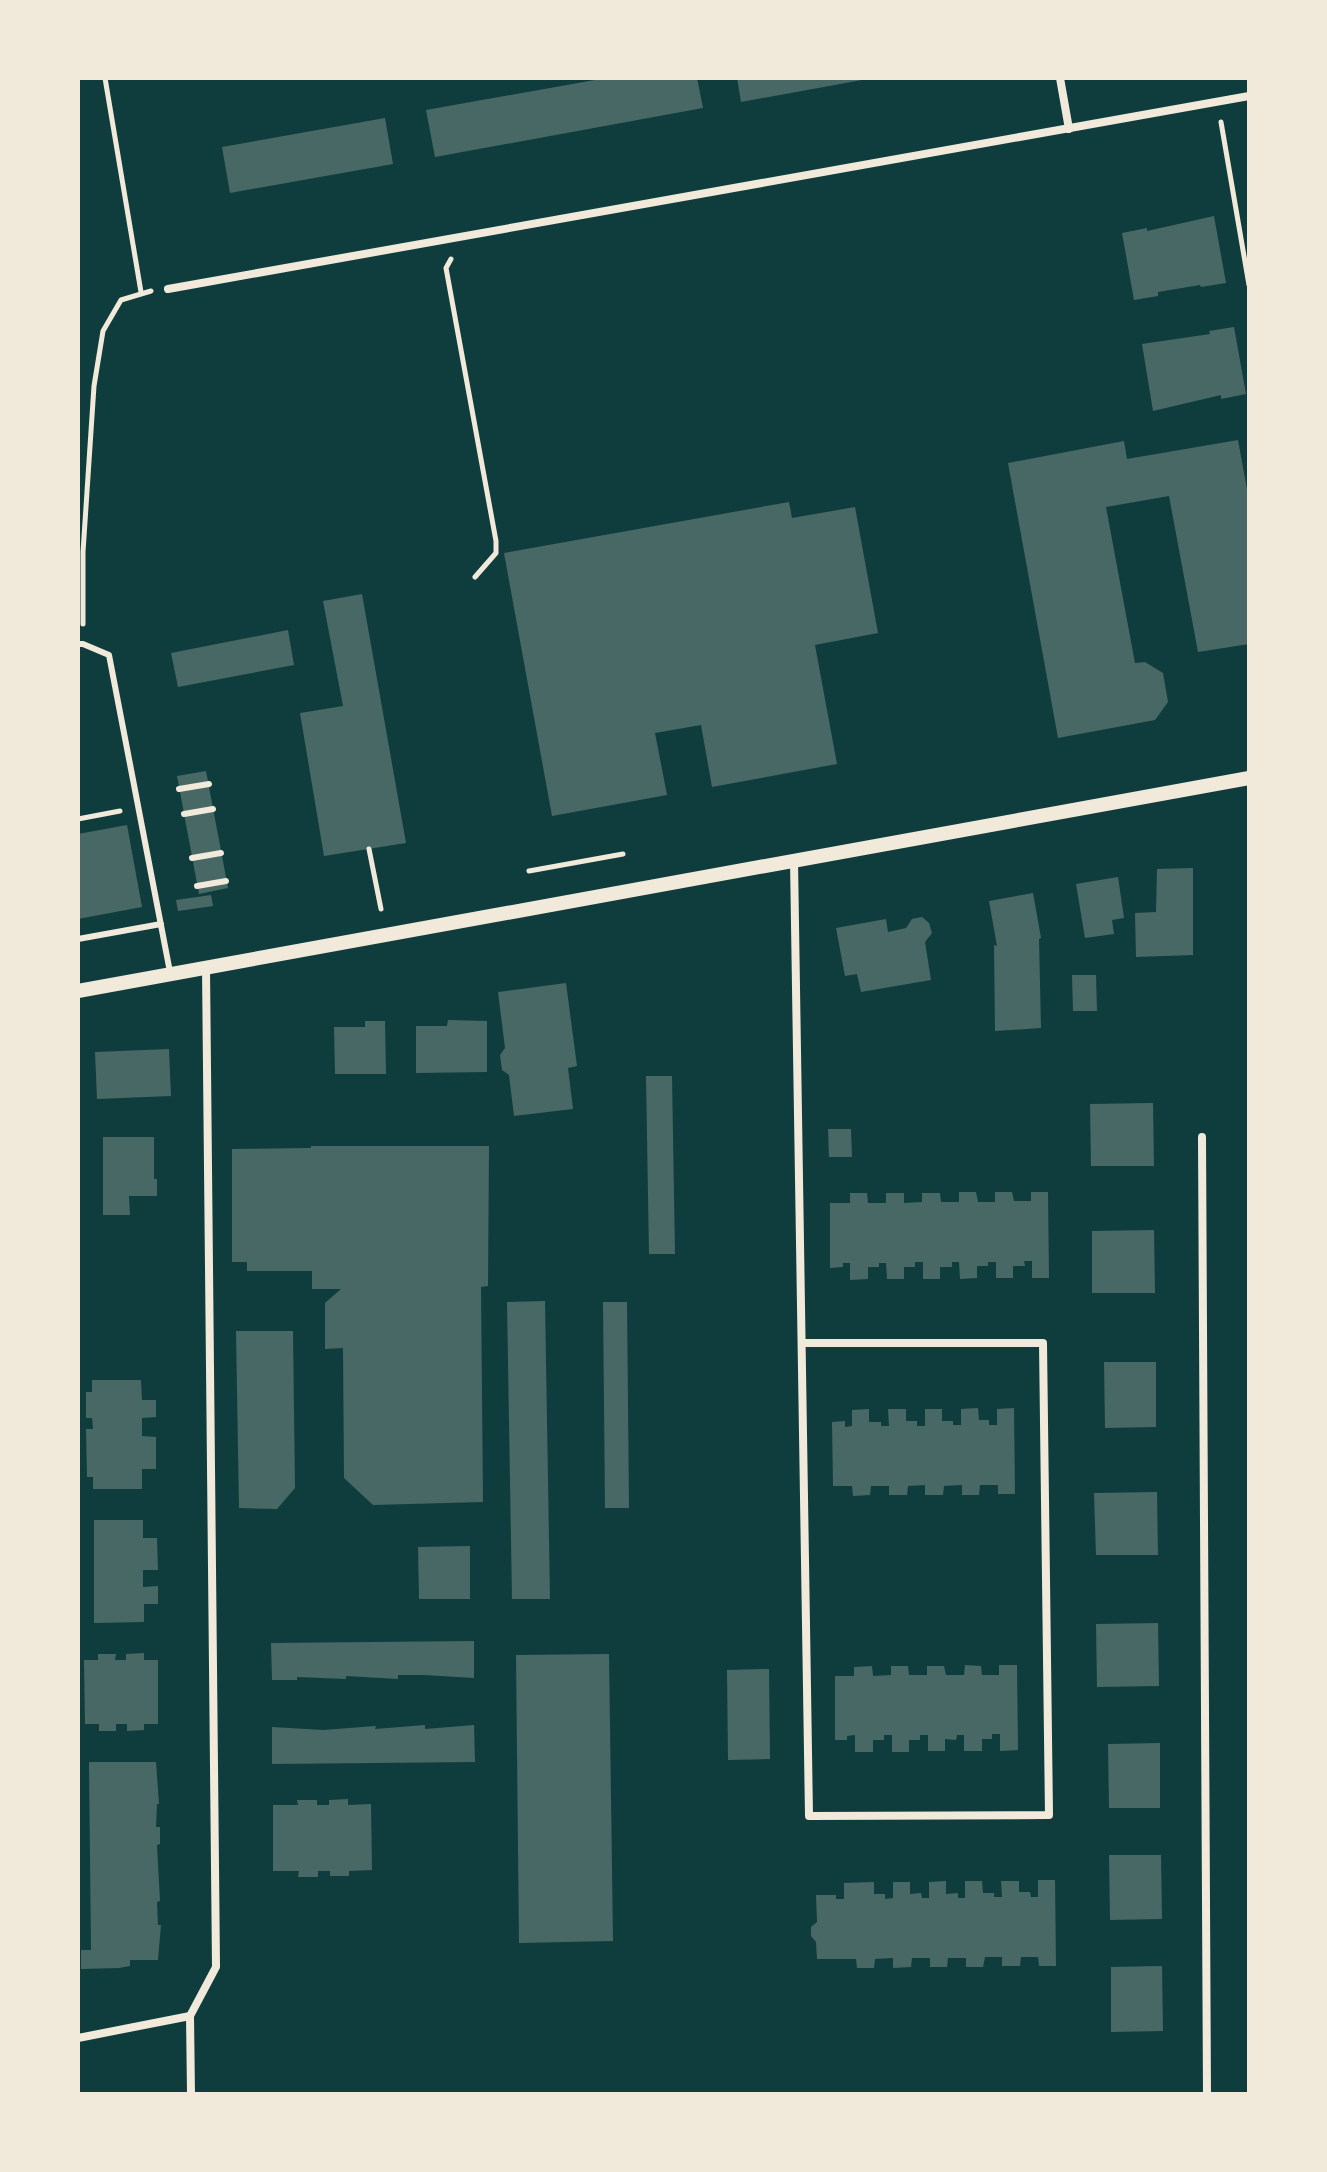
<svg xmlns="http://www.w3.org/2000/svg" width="1327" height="2172" viewBox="0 0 1327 2172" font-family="Ubuntu,sans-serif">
  <rect width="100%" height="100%" fill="#0f3d3e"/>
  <g fill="#486865">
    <path d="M606,78h91l6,30 -268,49 -9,-47z"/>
    <path d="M737,78h125v2l-121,22z"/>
    <path d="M385,118l8,46 -163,29 -8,-46z"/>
    <path d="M1214,216l12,67 -25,4 -1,-2 -42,7v4l-24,4 -12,-67 25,-5v3z"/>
    <path d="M1234,327l12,67 -25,5v-4l-68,16 -11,-67 68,-10 -1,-3z"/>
    <path d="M1238,440l11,60v144l-51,8 -29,-156 -63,11 29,156 10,-1 18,11 5,29 -13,18 -97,18 -50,-275 116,-22 3,18z"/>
    <path d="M789,502l3,16 63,-11 23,126 -63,12 22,119 -125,23 -11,-62 -46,8 12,62 -115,21 -48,-263z"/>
    <path d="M362,594l44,249 -82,13 -24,-143 43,-7 -20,-105z"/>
    <path d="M288,630l6,35 -116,22 -7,-34z"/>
    <path d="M206,771l22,117 -29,6 -22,-118z"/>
    <path d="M127,825l15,82 -64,12v-85z"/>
    <path d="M1193,868v87l-57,2 -1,-44 21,-1 1,-43z"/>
    <path d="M1118,877l6,41 -12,2 2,14 -29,4 -9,-54z"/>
    <path d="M1033,893l8,45 -2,1 2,89 -46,3 -1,-86 3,1 -8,-45z"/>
    <path d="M211,895l2,11 -35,5 -2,-11z"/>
    <path d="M922,917l7,6 3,10 -7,9 6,38 -70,12 -4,-18 -12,2 -9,-48 50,-9 2,13 18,-4 6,-9z"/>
    <path d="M1072,975h24l1,36h-24z"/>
    <path d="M566,983l11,83 -9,2 5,41 -59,7 -5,-41 -7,-5 -2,-15 5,-7 -7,-56z"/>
    <path d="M448,1020l39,1v51l-71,1v-47h31z"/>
    <path d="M365,1021h20l1,53h-51l-1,-47h31z"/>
    <path d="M169,1049l2,47 -74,3 -2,-47z"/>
    <path d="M646,1076h26l3,178h-26z"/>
    <path d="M1153,1103l1,63h-63l-1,-62z"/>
    <path d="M828,1129h23l1,28h-23z"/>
    <path d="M103,1137h51v42h3v17h-28l1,19h-27z"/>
    <path d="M311,1146h178l-1,140 -7,1 2,215 -110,3 -29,-27 -1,-130 -18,1v-46l16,-14h-29v-18h-65v-9h-15v-113l79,-1z"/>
    <path d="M959,1192h17l2,10h17v-10h17l2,9h17v-9h17l1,86h-17v-17h-8l1,5h-12v12h-17v-16h-8v4h-11v12l-17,1 -1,-17h-7v5h-12v12h-17v-17h-8v5h-11v12h-17l-1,-16h-7v4h-11v12l-18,1v-17h-7v4l-13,1v-65h20v-10h17l1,10h18v-10h18v10l18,-1v-9h18l1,9h18z"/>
    <path d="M1154,1230l1,63h-63v-62z"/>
    <path d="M545,1301l5,298h-38l-5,-297z"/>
    <path d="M603,1302h24l2,206h-24z"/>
    <path d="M236,1331h57l2,157 -18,21 -38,-1z"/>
    <path d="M1104,1362h52v65l-51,1z"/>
    <path d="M92,1380h49l1,20h14v17l-14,1v18l14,1v32h-14v20h-49v-12h-6l-1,-48h7l-1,-11h-6v-26h6z"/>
    <path d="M978,1408l1,12h10v5h8v-16l17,-1 1,86h-17v-9h-18l-1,10h-17v-10l-18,1 -1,9h-18v-10l-17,1 -1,9h-18v-9h-18l-1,9 -17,1 -1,-10h-19l-1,-64 13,-1v6l7,-1v-16l17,-1v13h12v4h8l-1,-17h18v12h11v5h8v-17h17v12h11v4h8v-16z"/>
    <path d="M1157,1492l1,63h-62l-2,-62z"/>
    <path d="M94,1520h49v18h14l1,32h-15v17l15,-1v18h-14v18l-50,1z"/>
    <path d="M470,1546v53h-51l-1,-52z"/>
    <path d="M1158,1623l1,63 -62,1 -1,-63z"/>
    <path d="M474,1641v37l-50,-3h-26v4l-52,-3v3l-49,-2v3h-25l-1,-37z"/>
    <path d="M144,1653v7h14v64h-14v6l-17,1v-7h-11v7h-17v-7h-14l-1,-64h14v-6h18l-1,6h11v-6z"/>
    <path d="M609,1654l4,287 -94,2 -3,-288z"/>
    <path d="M999,1665h18l1,85 -18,1v-17h-8v5h-10v12h-18v-16h-7l-1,5 -11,-1v12h-17v-16h-8v5h-11v12h-17v-17h-8v5h-11v12h-18v-17l-8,1v4h-12v-64h19v-9l18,-1 1,10 18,-1v-9h17l1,9h18v-9h17l2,9h18l1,-10 16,1 1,9h17z"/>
    <path d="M769,1669l1,90 -42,1 -1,-90z"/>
    <path d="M425,1725v4l49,-4 1,37 -203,2v-37l51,3 53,-4 -1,3z"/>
    <path d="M1160,1743v65h-51l-1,-64z"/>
    <path d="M89,1762h67l3,42h-2l-1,23h4v17l-3,1 3,56 -3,1 1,23h3l-3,35h-28v6l-11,2 -38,1v-19h10z"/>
    <path d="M348,1799v6l23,-1 1,66 -23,1v5h-19v-5h-12v6h-20l1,-6h-26v-66h25l-1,-5h20v5h12v-5z"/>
    <path d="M1109,1855h52l1,64 -52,1z"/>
    <path d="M1038,1880h17l1,86h-17l-1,-9h-17l-1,9h-18v-9h-17l-2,10h-17v-9h-18l-1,9h-17v-9h-18l-1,9 -18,1v-10l-18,1 -1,9h-17l-1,-9h-39l-1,-17 -5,-6v-9l6,-5 -1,-27h20v4h8v-16l30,-1v12h11v5l8,-1v-16h17v12l11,-1 1,5h7v-16l17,-1v13l12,-1v5h7v-17h17l1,12h11v4h8l-1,-16h18v11h11l1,5h7z"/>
    <path d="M1162,1966l1,65 -52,1v-65z"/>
  </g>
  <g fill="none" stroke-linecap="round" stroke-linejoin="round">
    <g stroke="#f1e9da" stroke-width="5">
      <path d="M105,78l36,214"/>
      <path d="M1221,122l28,163"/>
      <path d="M451,259l-5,9 50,273v12l-21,24"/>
      <path d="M83,624v-72l11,-166 9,-55 18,-31 30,-9"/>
      <path d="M78,819l42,-8"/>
      <path d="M369,849l12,60"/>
      <path d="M529,871l94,-17"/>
    </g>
    <g stroke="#f1e9da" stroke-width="6">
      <path d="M78,644h5l26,11 61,317"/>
      <path d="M179,789l30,-5"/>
      <path d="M184,814l29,-5"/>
      <path d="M192,858l29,-5"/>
      <path d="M197,886l29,-5"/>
      <path d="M78,939l83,-15"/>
    </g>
    <g stroke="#f1e9da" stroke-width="8">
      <path d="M1060,78l9,51"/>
      <path d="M168,289l1081,-193"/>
      <path d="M794,860l15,956 240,-1 -6,-472h-240"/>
      <path d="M1202,1137l5,957"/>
      <path d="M78,2038l112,-22"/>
      <path d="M191,2094l-1,-78 26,-49 -10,-999"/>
    </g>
    <path stroke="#f1e9da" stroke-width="14" d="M78,991l1171,-213"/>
  </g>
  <rect width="1327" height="2172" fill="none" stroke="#f1e9da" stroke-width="160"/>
</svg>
